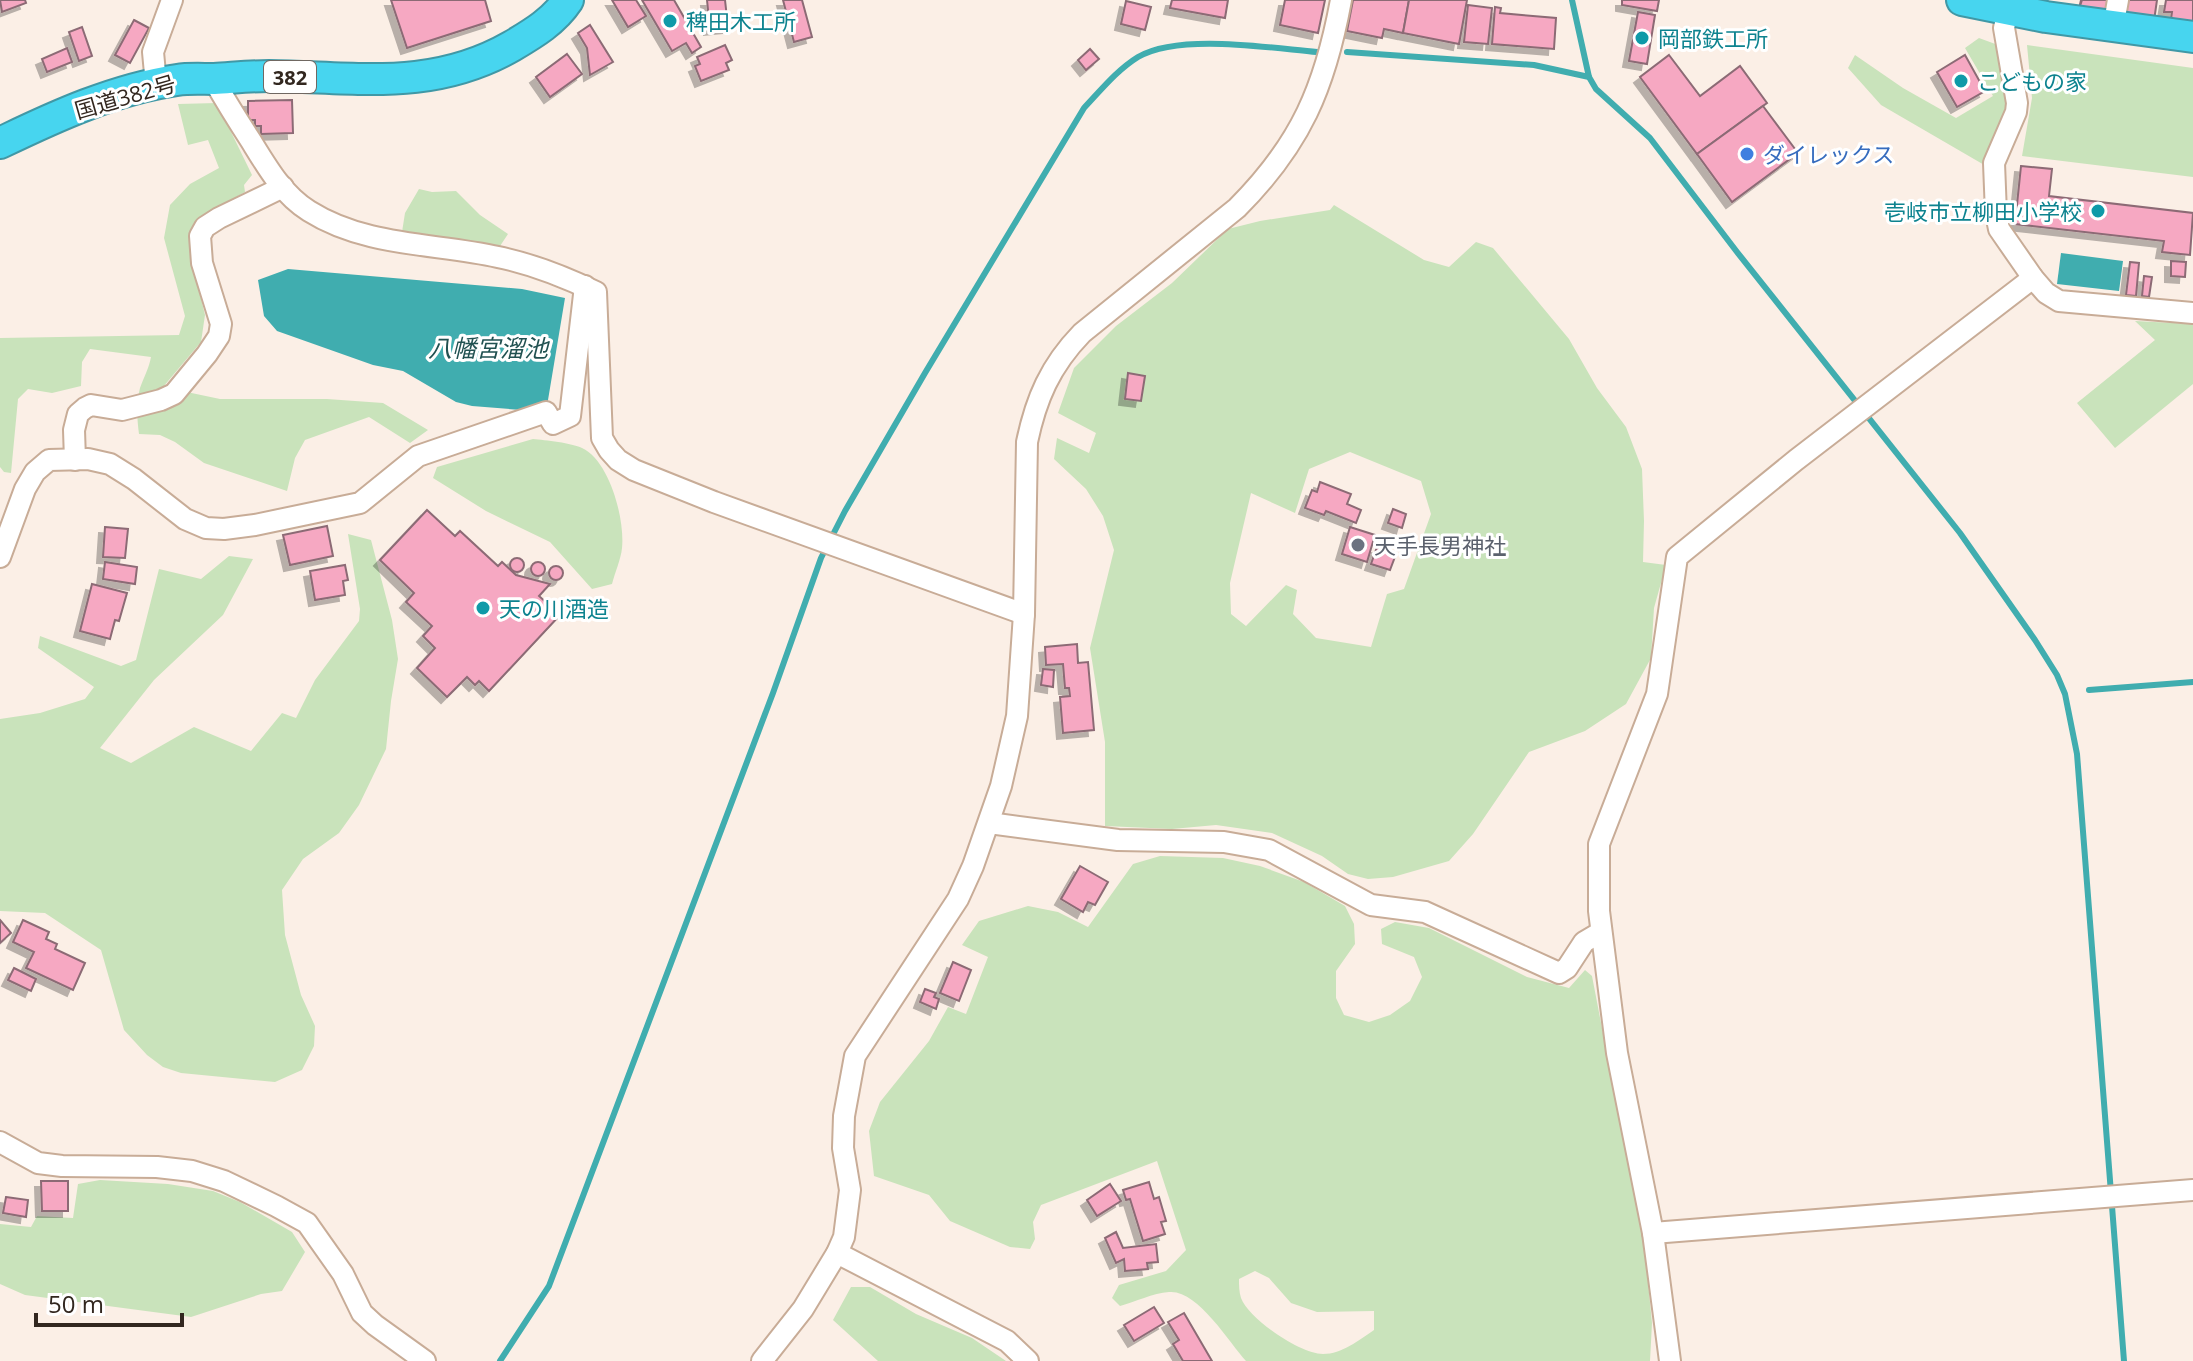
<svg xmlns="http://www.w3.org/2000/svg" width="2193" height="1361" viewBox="0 0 2193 1361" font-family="'Open Sans','Noto Sans JP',sans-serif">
  <defs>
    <filter id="shadow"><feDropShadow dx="-6" dy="6" stdDeviation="0" flood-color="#0004"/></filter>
  </defs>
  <rect width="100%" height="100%" fill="#fbefe6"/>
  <g fill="#c9e3bb" fill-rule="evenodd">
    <path d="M1979,38l19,7 12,60 -24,61 -105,-61 -33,-37 7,-13 48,33 53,30 37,-22 -28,-48z"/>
    <path d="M2027,45l166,23v109l-171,-21 10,-58z"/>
    <path d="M217,103l35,72 -8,10 1,7 -48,27 -6,39 14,57 -4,27 -38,45 57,12h107l56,4 45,27 -18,13 -41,-26 -64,23 -10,18 -8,33 -83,-28 -29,-21 -15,-7 -21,-1c-2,-15 -3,-31 1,-46 4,-11 9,-20 11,-31l-61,-8 -8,13 -1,24 -29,7 -24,-4 -10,10 -7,74 -7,-1 -4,-5v-129l179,-3 6,-19 -21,-78 6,-33 20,-21 29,-16 -11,-28 -20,5 -10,-41z"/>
    <path d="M419,189l13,3 24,-1 24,24 28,19 -10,15 -83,-11 -13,-6 3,-19z"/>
    <path d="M1334,205l90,55 25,7 27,-25 17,6 76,91 28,49 29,39 16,42 2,52 -1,41 23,3 -12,43 -3,50 -25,46 -41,27 -56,21 -56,82 -24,27 -56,16 -25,2 -20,-5 -26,-18 -50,-23 -56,-8 -44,4 -67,-3v-84l-15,-94 24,-98 -11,-34 -17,-27 -32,-30 3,-21 32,15 7,-20 -38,-20 16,-45 42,-42 56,-43 56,-54 32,-8 70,-11zM1350,452l71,29 10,33 -27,75 -17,5 -16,53 -55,-9 -23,-24 4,-24 -11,-5 -40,41 -15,-12 -1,-31 21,-90 44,20 14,-44z"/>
    <path d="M2135,321l58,3v60l-78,64 -38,-45 78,-63z"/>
    <path d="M533,439c12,1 39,4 49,9 28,13 43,72 40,100 -1,11 -7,24 -10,36l-20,5 -42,-47 -64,-31 -53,-33 4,-11z"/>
    <path d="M348,534l23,6 21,80 6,39 -7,42 -5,48 -27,56 -20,28 -36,26 -21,31 3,45 16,60 14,31 -1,20 -12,24 -27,12 -94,-9 -18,-6 -16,-12 -23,-25 -23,-80 -56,-37 -45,-2v-192l40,-6 45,-14 9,-12 -56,-39 2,-12 81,30 15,-6 23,-91 42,10 28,-23 24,3 -30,56 -69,65 -54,68 31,15 63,-36 57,24 31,-38 14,5 19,-38 44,-59 1,-12z"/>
    <path d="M1160,856l63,2 37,8 44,16 41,24 9,18 1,20 -19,27v27l8,17 25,7 21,-7 20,-14 12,-24 -8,-20 -32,-13 -1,-15 14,-7 34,6 98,49 42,11 16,-18 7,6 53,276 7,71 -2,38h-404c-17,-19 -49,-72 -77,-69 -16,1 -34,10 -49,14l-8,-8 7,-13 47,-14 20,-21 -29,-89 -116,44 -8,17 2,17 -5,10 -20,-2 -60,-26 -21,-26 -55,-19 -5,-45 11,-29 49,-61 19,-34 18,7 22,-57 -26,-12 17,-24 49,-15 30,6 30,15 45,-63zM1255,1271l14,7 22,25 26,9 57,-1v19c-15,10 -32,24 -51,24 -23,0 -74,-35 -82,-56 -2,-6 -2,-13 -2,-19z"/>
    <path d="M100,1180l68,4 45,7 27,11 52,30 13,20 -23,39 -21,3 -70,23 -166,-22 -25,-11v-60l31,3 6,-11 36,2 5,-34z"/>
    <path d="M851,1287h19l46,27 56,24 34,23h-128l-45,-41z"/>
  </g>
  <g fill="#40adaf">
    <path d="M2061,253l62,8 -4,30 -62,-7z"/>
    <path d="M288,269l234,20 43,9 -19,114 -74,-6 -16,-4 -53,-31 -30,-6 -96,-34 -13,-15 -6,-36z"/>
  </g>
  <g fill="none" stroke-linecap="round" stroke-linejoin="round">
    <g stroke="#40adaf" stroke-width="6">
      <path d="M1572,0l17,77 7,12 54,49 87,114 223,281 75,107 22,35 8,19 12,60 47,607"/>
      <path d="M1347,52l187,13 55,12"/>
      <path d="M2089,690l104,-8"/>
      <path d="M500,1361l49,-75 224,-593 48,-135 24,-47 80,-138 159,-265c17,-18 33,-38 54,-51 41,-24 132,-9 179,-5"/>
    </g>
  </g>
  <g fill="#f6a8c2" stroke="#8c6b75" stroke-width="2" filter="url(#shadow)">
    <path d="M0,0h25l1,3 -24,9z"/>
    <path d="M391,0h94l6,21 -84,27z"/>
    <path d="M612,0h24l10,16 -18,11z"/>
    <path d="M642,0h32l27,47 -9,6 -6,-10 -14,8z"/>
    <path d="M707,0h18l3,27 -18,2z"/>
    <path d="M783,0h19l10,37 -18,5z"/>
    <path d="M1172,0h56l-3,18 -55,-10z"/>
    <path d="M1285,0h40l-7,33 -38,-8z"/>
    <path d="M1353,0h56l-6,33 -19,-4 -2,9 -35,-7z"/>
    <path d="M1409,0h58l-8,44 -56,-11z"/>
    <path d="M1622,0h37l-2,11 -35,-6z"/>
    <path d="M2081,0h32l-2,14 -32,-5z"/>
    <path d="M2082,0h31l-2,14 -32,-5z"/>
    <path d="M2123,0h34l-3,21 -33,-5z"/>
    <path d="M2166,0h27v22l-22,-3 1,-7h-8z"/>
    <path d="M1126,1l25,6 -6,23 -24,-6z"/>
    <path d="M1468,5l24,3 -4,36 -24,-2z"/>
    <path d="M1495,7l6,1 -1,5 56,5 -2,31 -62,-5z"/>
    <path d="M1638,12l17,3 -8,49 -18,-3z"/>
    <path d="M134,20l15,8 -19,35 -15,-8z"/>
    <path d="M590,25l23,37 -23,13 -3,-27 -9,-15z"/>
    <path d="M82,27l10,29 -13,5 -10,-29z"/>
    <path d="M725,45l7,15 -6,3 3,7 -28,11 -6,-15 5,-2 -3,-7z"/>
    <path d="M67,48l5,14 -25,10 -5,-13z"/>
    <path d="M1090,49l9,10 -13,11 -8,-10z"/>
    <path d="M567,54l15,20 -32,23 -14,-20z"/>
    <path d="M1669,55l31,41 40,-30 27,37 -70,51 -57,-77z"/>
    <path d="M1965,55l20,36 -28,16 -20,-35z"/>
    <path d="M292,100l1,33 -32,1v-8h-6v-6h-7v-19z"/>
    <path d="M1763,106l35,47 -66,49 -35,-48z"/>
    <path d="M2021,166l31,3 -3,27 144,17 -3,42 -28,-3 2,-11 -149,-17z"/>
    <path d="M2171,261l15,1 -1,15 -14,-1z"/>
    <path d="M2130,262l9,1 -3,33 -10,-1z"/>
    <path d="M2144,276l8,1 -3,20 -7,-1z"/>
    <path d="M1128,373l17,3 -4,25 -16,-2z"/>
    <path d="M1320,482l31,12 -4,10 14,6 -5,13 -30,-12 -2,4 -19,-7 7,-18 5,2z"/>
    <path d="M1393,509l13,5 -4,14 -14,-5z"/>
    <path d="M427,510l28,26 5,-5 38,35 4,-4 14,13 34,9 -11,12 21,19 -71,76 -10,-10 -4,4 -8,-8 -20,20 -30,-29 18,-20 -12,-12 9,-10 -26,-24 8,-9 -34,-33z"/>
    <path d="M327,526l6,30 -43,9 -7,-30z"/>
    <path d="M105,527l23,2 -3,29 -22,-1z"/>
    <path d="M1350,527l25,8 -8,27 -25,-8z"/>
    <path d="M1377,547l19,7 -6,16 -19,-6z"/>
    <circle cx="517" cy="565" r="7"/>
    <path d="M105,562l32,5 -2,17 -32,-5z"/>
    <circle cx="538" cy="569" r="7"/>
    <path d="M345,565l3,15 -5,1 2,14 -30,5 -5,-29z"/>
    <circle cx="556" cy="573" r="7"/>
    <path d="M92,584l35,9 -8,28 -4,-1 -5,19 -30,-8z"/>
    <path d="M1077,644l1,19 10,-1 6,68 -31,3 -3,-36 10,-1 -1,-8h-4l-2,-24 -17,1 -1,-18z"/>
    <path d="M1043,669l11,1 -1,17 -12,-2z"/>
    <path d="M1080,866l28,16 -13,23 -7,-3 -5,10 -22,-13z"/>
    <path d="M0,920l11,13 -11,10z"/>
    <path d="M23,920l26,12 -3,7 11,5 -2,5 30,14 -12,27 -47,-22 8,-16 -21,-10z"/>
    <path d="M953,962l18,8 -12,31 -19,-8z"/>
    <path d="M14,968l22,11 -5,12 -23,-11z"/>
    <path d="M925,989l11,4 -2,4 5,2 -3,10 -16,-7z"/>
    <path d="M41,1181h27v30h-26z"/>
    <path d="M1149,1182l5,17 5,-2 7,24 -5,1 4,12 -22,7 -13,-42 -4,1 -3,-10z"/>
    <path d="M1110,1184l11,17 -24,15 -10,-16z"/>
    <path d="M6,1197l22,3 -2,17 -23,-4z"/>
    <path d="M1116,1232l7,16 33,-4 2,18 -11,1 1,6 -23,2 -1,-12 -8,4 -11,-25z"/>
    <path d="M1154,1307l10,16 -30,18 -10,-16z"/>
    <path d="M1184,1313l28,48h-29l-10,-17 6,-4 -11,-18z"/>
  </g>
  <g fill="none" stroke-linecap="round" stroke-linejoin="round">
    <defs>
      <g id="minor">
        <path d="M2008,9l-4,19 13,75 -1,9 -22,51 2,51 3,15 34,49 13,15 13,8 134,12"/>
        <path d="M2113,28l5,-28"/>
        <path d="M213,79c12,21 25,42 38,62 16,26 32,54 58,70 57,36 127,32 189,46 34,7 67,20 98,35l6,146 7,12 9,10 16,10 80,32 310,112"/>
        <path d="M156,84l-3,-32 19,-52"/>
        <path d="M75,460l-1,-30 4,-16 7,-6 6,-3 31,5 39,-10 13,-6 33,-40 12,-18 2,-12 -19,-61 -2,-27 5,-9 14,-9 64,-31"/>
        <path d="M0,557l25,-68 10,-17 14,-12 39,-1 22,5 24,15 51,40 21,9 18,1 31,-4 105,-22 58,-47 128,-44 7,12 17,-8 15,-130"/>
        <path d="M989,823l129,17 106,2 45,8 102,55 54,7 134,61 8,-5 17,-26 17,-10"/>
        <path d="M0,1142l38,21 24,3 95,1 35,4 32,10 52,25 31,17 36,51 19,39 13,12 50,36"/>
        <path d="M1653,1233l540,-43"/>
        <path d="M837,1253l170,88 21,20"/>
        <path d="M762,1361l41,-52 34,-56 7,-16 6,-47 -7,-42 1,-32 11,-60 103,-157 15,-33 28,-80 16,-70 7,-102 3,-172c9,-43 23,-76 55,-109l155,-125c64,-64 88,-121 104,-208"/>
        <path d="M1670,1361l-17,-128 -36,-180 -18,-142v-67l58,-150 20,-137 119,-97 237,-182"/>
      </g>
      <g id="highway">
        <path d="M1962,0l84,17 147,20"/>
        <path d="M0,143c56,-27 115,-54 177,-63 12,-2 25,-1 37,-1 18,-1 36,-3 55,-3 87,1 163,16 243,-30 22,-13 42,-25 56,-46"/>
      </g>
    </defs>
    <use href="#minor" stroke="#c8ac97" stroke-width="24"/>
    <use href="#highway" stroke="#4098a6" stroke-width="34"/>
    <use href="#minor" stroke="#fff" stroke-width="20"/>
    <use href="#highway" stroke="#47d5ef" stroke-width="30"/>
  </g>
  <g fill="#0f9aa8" stroke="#fff" stroke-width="3">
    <circle cx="670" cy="21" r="8"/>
    <circle cx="1642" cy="38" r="8"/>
    <circle cx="1961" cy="81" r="8"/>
    <circle cx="2098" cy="211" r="8"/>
    <circle cx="483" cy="608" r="8"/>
  </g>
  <circle fill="#3f7fe0" stroke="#fff" stroke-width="3" cx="1747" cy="154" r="8"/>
  <circle fill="#6b7280" stroke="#fff" stroke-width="3" cx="1358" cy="545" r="8"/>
  <g text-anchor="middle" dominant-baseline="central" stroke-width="6" stroke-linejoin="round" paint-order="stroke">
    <rect fill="#fff" stroke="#706862" stroke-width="2" x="264" y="61" width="52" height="32" rx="6"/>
    <g font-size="20" font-weight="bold" fill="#32271f">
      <text x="290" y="77">382</text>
    </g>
    <g font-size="22" fill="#0d838f" stroke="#fff" text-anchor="start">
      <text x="686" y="21">稗田木工所</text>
      <text x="1658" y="38">岡部鉄工所</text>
      <text x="1977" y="81">こどもの家</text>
      <text x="2082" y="211" text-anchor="end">壱岐市立柳田小学校</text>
      <text x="499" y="608">天の川酒造</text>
    </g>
    <g font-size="22" fill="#32271f" stroke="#fff">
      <text transform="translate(125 96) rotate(-16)">国道382号</text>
    </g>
    <g font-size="22" fill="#366cbe" stroke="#fff" text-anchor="start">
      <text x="1763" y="154">ダイレックス</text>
    </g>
    <g font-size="22" fill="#5b616d" stroke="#fff" text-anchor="start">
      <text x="1374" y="545">天手長男神社</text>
    </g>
    <g font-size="24" font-style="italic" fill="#215151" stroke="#fff">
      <text x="488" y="347">八幡宮溜池</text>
    </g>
  </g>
  <path d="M36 1313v12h146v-12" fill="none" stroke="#32271f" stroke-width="4"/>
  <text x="48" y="1313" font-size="24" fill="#32271f" stroke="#ffffff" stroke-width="6" paint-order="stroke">50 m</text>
</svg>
